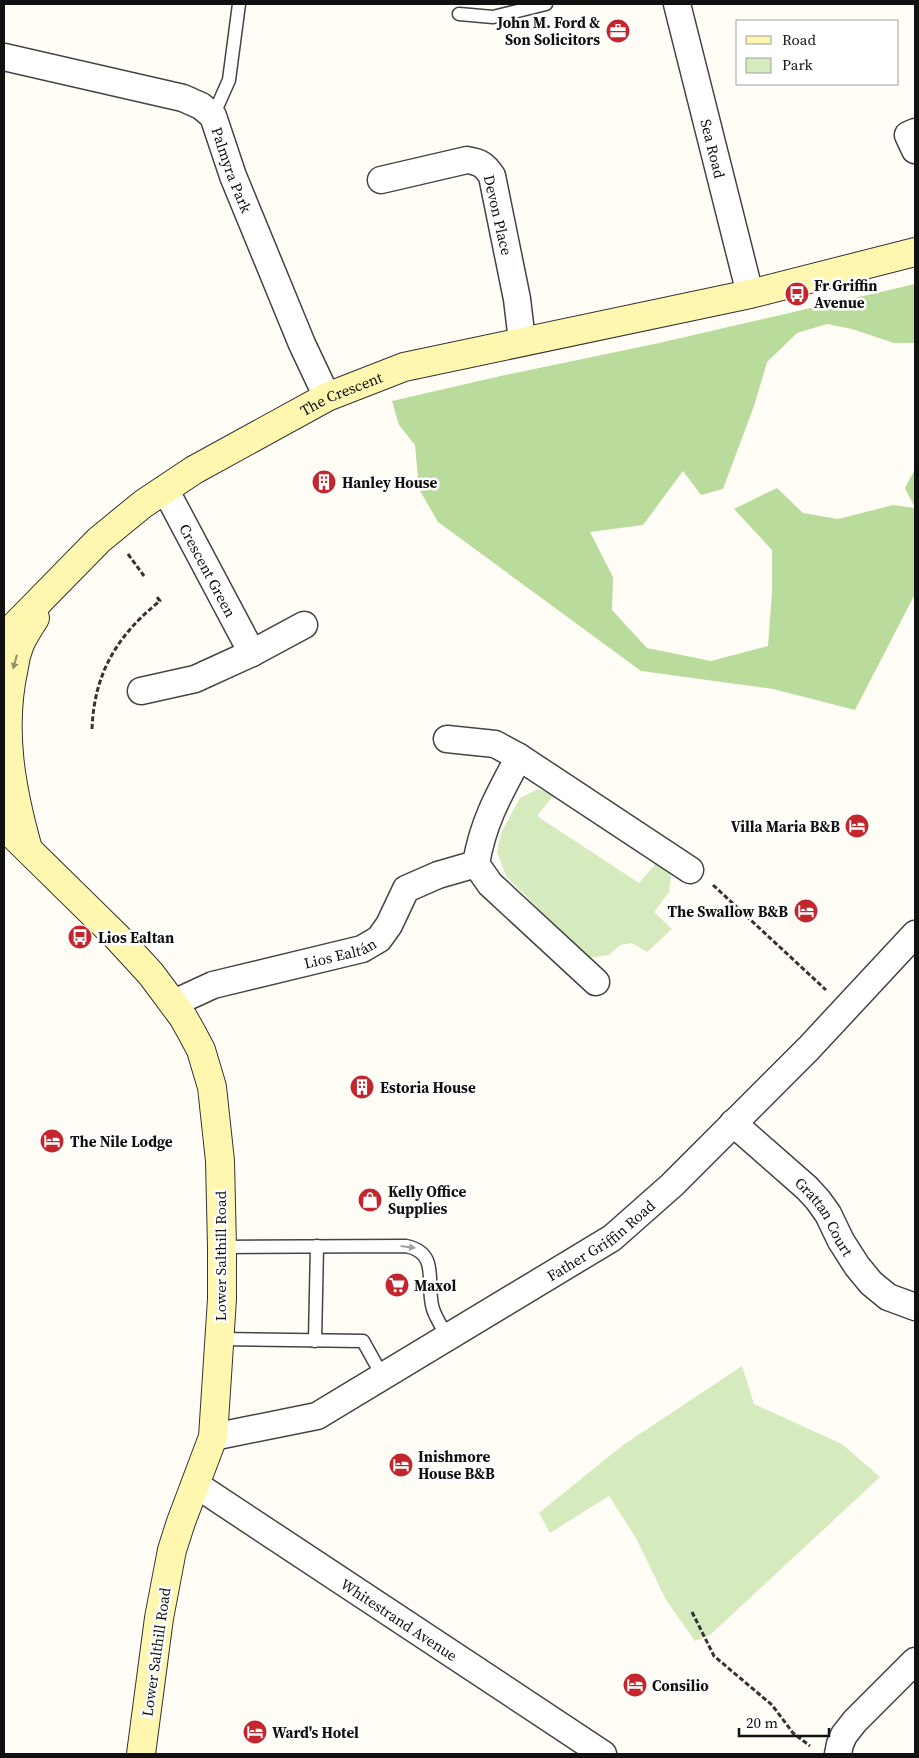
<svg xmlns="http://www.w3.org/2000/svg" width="919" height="1758" viewBox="0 0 919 1758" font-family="'Source Serif 4',serif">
  <rect width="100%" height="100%" fill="#fffdf5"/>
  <g fill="#d5ebbd">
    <path d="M538,789l16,6 -17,21 102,67 20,-23 12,16 -2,16 -15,20 18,17 -25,23 -15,-9 -12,2 -11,10 -22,3 -81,-82 -9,-24 4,-19 19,-35z"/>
    <path d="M742,1366l12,38 88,40 38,33 -171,159 -14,5 -29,-41 -30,-62 -27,-42 -59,37 -11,-20 84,-68z"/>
  </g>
  <path fill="#b9dc9c" d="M915,284v59h-21l-42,-14 -25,-5 -30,9 -30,29 -13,44 -31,83 -22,6 -18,-24 -40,54 -53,7 23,45 -1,33 35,38 64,13 57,-15 4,-54v-42l-38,-41 43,-21 26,25 35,6 55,-14 22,3 -10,-20 10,-19v125l-60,116 -82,-21 -132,-18 -203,-149 -19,-33 -4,-44 -16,-20 -7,-24 113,-26 154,-32z"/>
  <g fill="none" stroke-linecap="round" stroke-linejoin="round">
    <defs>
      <g id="service">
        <path d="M459,14l34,3 53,-13"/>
        <path d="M213,116l16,-36 10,-76"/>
        <path d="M222,1247l184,-1c35,7 19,39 27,63 3,10 10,19 15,29"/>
        <path d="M219,1339l144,2 20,36"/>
        <path d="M315,1341l2,-95"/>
      </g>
      <g id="minor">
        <path id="s1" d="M677,4l73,290"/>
        <path id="s2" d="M4,57l179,41 18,8 12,10 20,60 69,168 25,53"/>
        <path d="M915,132l-7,3 7,15"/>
        <path d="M381,180l86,-20c13,2 18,5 25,16l25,123 5,42"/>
        <path id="s3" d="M165,489l87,164"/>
        <path d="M141,691l54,-12 57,-26 52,-28"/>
        <path d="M447,739l48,5 24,13 171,113"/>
        <path d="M519,757c-20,37 -36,65 -43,107l14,20 106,98"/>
        <path id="s4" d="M174,1003l39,-18 149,-36 17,-10 10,-14 17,-36 32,-14 38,-11"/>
        <path id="s5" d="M733,1123l74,65 11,12 10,14 13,27 16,25 14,17 17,14 27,10"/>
        <path id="s6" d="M213,1437l104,-21 295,-178 60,-53 137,-137 106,-114"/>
        <path id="s7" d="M195,1484l408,270"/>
        <path d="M838,1754l2,-10 4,-9 11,-14 60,-60"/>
      </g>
      <g id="secondary">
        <path id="s8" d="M4,637l95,-97 44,-36 51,-34 133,-73 77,-30 346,-73 165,-42"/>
        <path d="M4,826l113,111 34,37 32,43 9,16 9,17 11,37 8,74 2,86v52l-9,138 -32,85 -9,28 -13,68 -18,136"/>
        <path d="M28,849c-17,-60 -28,-120 -14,-182 1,-8 3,-16 6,-23 4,-9 10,-18 15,-26"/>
      </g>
    </defs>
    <use href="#service" stroke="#444" stroke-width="15"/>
    <use href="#minor" stroke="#444" stroke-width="29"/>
    <use href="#secondary" stroke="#333" stroke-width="30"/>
    <g stroke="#333" stroke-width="3" stroke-dasharray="5 2.5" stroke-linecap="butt">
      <path d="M128,554l16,22"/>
      <path d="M92,729c2,-55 25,-94 68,-128l-3,-4"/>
      <path d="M713,885l113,105"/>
      <path d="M692,1612l22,44 58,49 21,28 17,13"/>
    </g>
    <use href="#service" stroke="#fff" stroke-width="12"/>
    <use href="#minor" stroke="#fff" stroke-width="26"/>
    <use href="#secondary" stroke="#fff6b0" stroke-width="28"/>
  </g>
  <defs><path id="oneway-solid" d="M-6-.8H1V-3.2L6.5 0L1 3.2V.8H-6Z" transform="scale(1.25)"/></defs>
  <use fill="#948f68" href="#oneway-solid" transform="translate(15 662) rotate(105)"/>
  <use fill="#a0a0a0" href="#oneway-solid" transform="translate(408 1247) rotate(7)"/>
  <defs>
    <symbol id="office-disc" viewBox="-11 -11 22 22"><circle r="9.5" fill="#c4262e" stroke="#fff"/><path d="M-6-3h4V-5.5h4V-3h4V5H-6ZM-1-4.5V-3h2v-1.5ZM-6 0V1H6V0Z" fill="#fff"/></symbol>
    <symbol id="bus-disc" viewBox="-11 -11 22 22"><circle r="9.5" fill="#c4262e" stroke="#fff"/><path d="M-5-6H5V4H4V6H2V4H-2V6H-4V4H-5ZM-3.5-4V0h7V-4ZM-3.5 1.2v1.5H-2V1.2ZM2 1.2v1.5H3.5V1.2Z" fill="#fff"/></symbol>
    <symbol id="building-disc" viewBox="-11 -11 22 22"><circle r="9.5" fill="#c4262e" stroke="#fff"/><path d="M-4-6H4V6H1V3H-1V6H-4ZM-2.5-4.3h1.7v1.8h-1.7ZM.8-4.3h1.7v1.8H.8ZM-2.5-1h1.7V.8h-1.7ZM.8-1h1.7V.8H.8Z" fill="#fff"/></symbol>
    <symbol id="hotel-disc" viewBox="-11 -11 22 22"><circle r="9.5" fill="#c4262e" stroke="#fff"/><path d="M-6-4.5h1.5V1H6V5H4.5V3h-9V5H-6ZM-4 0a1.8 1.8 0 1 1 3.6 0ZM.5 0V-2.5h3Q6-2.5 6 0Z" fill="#fff"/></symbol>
    <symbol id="shop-disc" viewBox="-11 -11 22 22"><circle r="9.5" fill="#c4262e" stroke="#fff"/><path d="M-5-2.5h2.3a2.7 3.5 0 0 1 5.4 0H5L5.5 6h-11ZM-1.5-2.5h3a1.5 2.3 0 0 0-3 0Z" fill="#fff"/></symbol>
    <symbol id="supermarket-disc" viewBox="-11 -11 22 22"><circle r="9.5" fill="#c4262e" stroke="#fff"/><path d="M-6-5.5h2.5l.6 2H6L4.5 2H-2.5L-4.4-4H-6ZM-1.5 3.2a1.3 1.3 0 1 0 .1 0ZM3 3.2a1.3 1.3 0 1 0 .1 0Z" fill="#fff"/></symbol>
  </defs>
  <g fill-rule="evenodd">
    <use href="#office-disc" x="604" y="17" width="28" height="28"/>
    <use href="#bus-disc" x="783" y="280" width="28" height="28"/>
    <use href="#building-disc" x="310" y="468" width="28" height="28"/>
    <use href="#hotel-disc" x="843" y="812" width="28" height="28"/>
    <use href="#hotel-disc" x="792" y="897" width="28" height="28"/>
    <use href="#bus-disc" x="66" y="923" width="28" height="28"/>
    <use href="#building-disc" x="348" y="1073" width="28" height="28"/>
    <use href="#hotel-disc" x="38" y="1127" width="28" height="28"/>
    <use href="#shop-disc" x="356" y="1186" width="28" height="28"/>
    <use href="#supermarket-disc" x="383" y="1271" width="28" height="28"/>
    <use href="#hotel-disc" x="387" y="1451" width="28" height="28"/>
    <use href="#hotel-disc" x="621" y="1671" width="28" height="28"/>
    <use href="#hotel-disc" x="241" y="1718" width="28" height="28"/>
  </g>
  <g text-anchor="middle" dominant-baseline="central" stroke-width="5" stroke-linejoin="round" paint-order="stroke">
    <g font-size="15" font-weight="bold" fill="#111" stroke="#fff" text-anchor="start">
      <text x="600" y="22" text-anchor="end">John M. Ford &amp;<tspan x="600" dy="17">Son Solicitors</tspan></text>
      <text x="814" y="285">Fr Griffin<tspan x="814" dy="17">Avenue</tspan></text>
      <text x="342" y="482">Hanley House</text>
      <text x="840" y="826" text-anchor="end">Villa Maria B&amp;B</text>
      <text x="788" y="911" text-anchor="end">The Swallow B&amp;B</text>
      <text x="98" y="937">Lios Ealtan</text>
      <text x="380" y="1087">Estoria House</text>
      <text x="70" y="1141">The Nile Lodge</text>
      <text x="388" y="1191">Kelly Office<tspan x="388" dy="17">Supplies</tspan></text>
      <text x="414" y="1285">Maxol</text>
      <text x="418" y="1456">Inishmore<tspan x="418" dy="17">House B&amp;B</tspan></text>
      <text x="652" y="1685">Consilio</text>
      <text x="272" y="1732">Ward's Hotel</text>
    </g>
    <g font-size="15" fill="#111" stroke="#fff">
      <text stroke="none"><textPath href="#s1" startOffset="149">Sea Road</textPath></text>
      <text stroke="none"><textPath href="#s2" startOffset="276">Palmyra Park</textPath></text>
      <text transform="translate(498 215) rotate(77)">Devon Place</text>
      <text stroke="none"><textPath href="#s8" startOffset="420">The Crescent</textPath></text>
      <text stroke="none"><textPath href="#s3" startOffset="92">Crescent Green</textPath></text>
      <text stroke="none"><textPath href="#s4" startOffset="174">Lios Ealtán</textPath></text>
      <text stroke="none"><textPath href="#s5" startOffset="132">Grattan Court</textPath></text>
      <text stroke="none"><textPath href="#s6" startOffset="440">Father Griffin Road</textPath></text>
      <text transform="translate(220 1256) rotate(-90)">Lower Salthill Road</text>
      <text stroke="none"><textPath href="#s7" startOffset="245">Whitestrand Avenue</textPath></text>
      <text transform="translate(156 1652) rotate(-82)">Lower Salthill Road</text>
    </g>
  </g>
  <rect width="919" height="1758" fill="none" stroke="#111111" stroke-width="10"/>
  <rect x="736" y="20" width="162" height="65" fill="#ffffff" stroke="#a0a0a0"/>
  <rect x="746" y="36" width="25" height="8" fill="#fff6b0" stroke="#a0a0a0"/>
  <text x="782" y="45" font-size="15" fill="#111111">Road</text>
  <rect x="746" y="58" width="25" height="15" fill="#d5ebbd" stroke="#a0a0a0"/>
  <text x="782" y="70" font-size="15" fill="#111111">Park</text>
  <path d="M739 1728v8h90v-8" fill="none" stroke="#111111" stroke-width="2.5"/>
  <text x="746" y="1728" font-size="15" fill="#111111" stroke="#ffffff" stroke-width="4" paint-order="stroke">20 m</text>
</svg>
